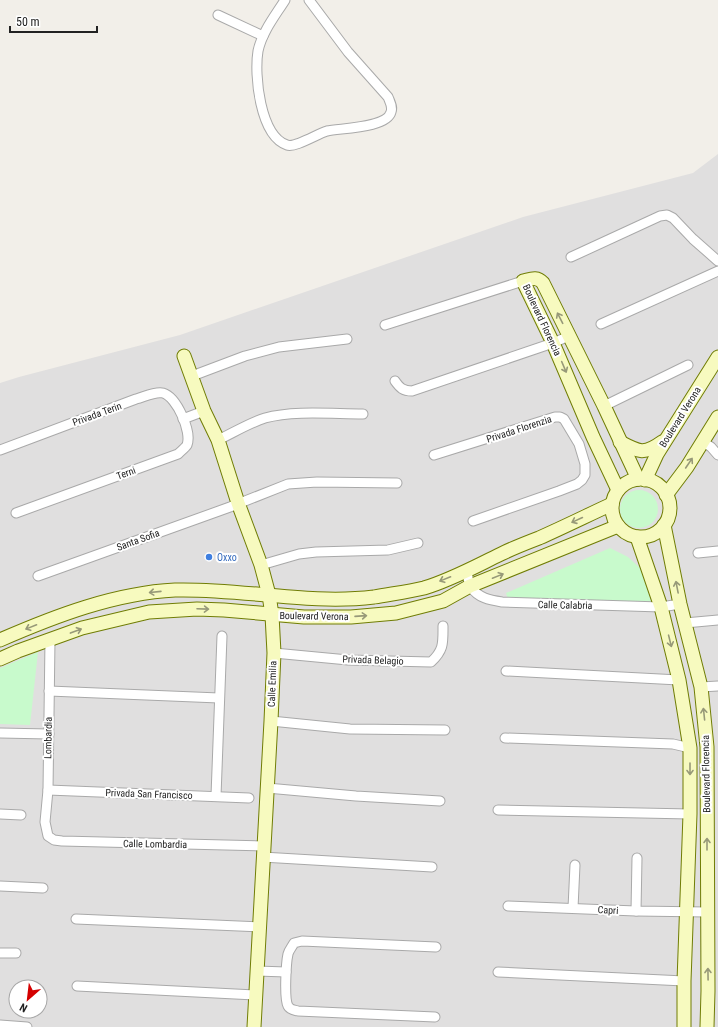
<svg xmlns="http://www.w3.org/2000/svg" width="718" height="1027" viewBox="0 0 718 1027" font-family="'Roboto Condensed',sans-serif">
  <rect width="100%" height="100%" fill="#f2efe9"/>
  <path fill="#e0dfdf" fill-rule="evenodd" d="M718,154v873h-718v-644l19,-6 161,-42 343,-118 170,-44zM16,987h24v24h-24z"/>
  <g fill="#c8facc">
    <circle cx="639" cy="509" r="19"/>
    <path d="M610,548l18,9 12,11 12,36 -144,-5 -2,-6z"/>
    <path d="M38,652l-8,73 -30,-1v-56z"/>
  </g>
  <g fill="none" stroke-linecap="round" stroke-linejoin="round">
    <defs>
      <g id="street">
        <path d="M285,0c-10,16 -23,32 -27,51 -4,24 2,85 29,94 8,3 30,-11 40,-14 14,-3 60,-3 64,-19 2,-5 -1,-10 -3,-15l-40,-45 -39,-52"/>
        <path d="M218,15l45,21"/>
        <path d="M571,257l89,-41 7,-1 6,3 20,21 25,22"/>
        <path d="M601,324l117,-53"/>
        <path d="M385,325l138,-44"/>
        <path d="M192,376l53,-20 34,-9 68,-8"/>
        <path d="M395,381c5,7 8,10 17,10l141,-48 16,-7"/>
        <path d="M604,406l84,-41"/>
        <path d="M183,419l21,-8"/>
        <path d="M218,440c15,-7 31,-17 47,-22 29,-8 68,-4 98,-4"/>
        <path d="M703,442l8,5 7,8"/>
        <path d="M0,450l136,-51c8,-2 19,-8 27,-6 14,4 29,39 24,52 -2,3 -6,6 -9,9l-162,59"/>
        <path d="M434,455l121,-38h5l4,2 15,25 6,20v11l-3,5 -5,4 -18,7 -86,30"/>
        <path d="M698,553l20,-2"/>
        <path d="M261,565l38,-11 17,-2 72,-2 30,-7"/>
        <path d="M467,571c1,5 1,12 4,16 7,11 19,13 31,15l159,5 19,-3"/>
        <path d="M38,576l192,-69 58,-23 29,-2 80,1"/>
        <path d="M685,623l33,-3"/>
        <path d="M50,640l-2,150 -3,32 3,14 6,4 8,1 201,5"/>
        <path d="M274,653l74,7 83,2c13,-12 12,-19 12,-36"/>
        <path d="M506,671l173,9"/>
        <path d="M701,687l17,-1"/>
        <path d="M49,691l170,7"/>
        <path d="M271,721l79,8 95,1"/>
        <path d="M0,733l49,1"/>
        <path d="M505,738l168,6 17,4"/>
        <path d="M267,788l89,8 84,5"/>
        <path d="M48,790l201,8"/>
        <path d="M216,796l6,-160"/>
        <path d="M498,810l192,4"/>
        <path d="M0,814l21,1"/>
        <path d="M262,857l170,10"/>
        <path d="M0,886l43,2"/>
        <path d="M508,906l128,5 71,1"/>
        <path d="M573,908l2,-43"/>
        <path d="M636,911l1,-53"/>
        <path d="M76,919l183,8"/>
        <path d="M0,953h16"/>
        <path d="M257,971l29,1"/>
        <path d="M498,972l186,9"/>
        <path d="M77,986l178,9"/>
        <path d="M435,1017l-137,-6c-4,-1 -8,-1 -10,-5 -4,-7 -2,-43 0,-52 1,-4 4,-7 6,-11l8,-2 134,6"/>
        <path d="M0,1025l27,2"/>
      </g>
      <g id="secondary">
        <path d="M184,356l20,55 14,29 20,63 23,62 8,30 3,20 2,38 -3,68 -17,306"/>
        <path d="M620,442c19,10 24,13 42,0"/>
        <circle cx="641" cy="508" r="29"/>
        <path d="M645,480l12,-26 61,-97"/>
        <path d="M618,490l-25,-53 -40,-94 -30,-62c8,-2 14,-5 20,2l61,123 34,73"/>
        <path d="M666,495l21,-28 31,-50"/>
        <path d="M664,525l16,79 21,83 6,60 1,244 -1,36"/>
        <path d="M637,537l24,70 18,73 11,68v66l-6,167v46"/>
        <path d="M0,640c55,-24 115,-47 175,-50 66,-2 133,15 199,7 16,-3 34,-5 50,-9 27,-8 52,-22 77,-34 12,-6 25,-11 38,-16 25,-11 49,-23 73,-34"/>
        <path d="M0,659l18,-8 64,-23 67,-16 48,-3 27,1 80,7h47l45,-4 47,-12 27,-15 148,-60"/>
      </g>
    </defs>
    <use href="#street" stroke="#a9a9a9" stroke-width="11"/>
    <use href="#secondary" stroke="#707d05" stroke-width="15"/>
    <use href="#street" stroke="#fff" stroke-width="9"/>
    <use href="#secondary" stroke="#f7fabf" stroke-width="13"/>
  </g>
  <defs><path id="oneway-shaft" d="M-6 0H5M1.5-3L5.5 0L1.5 3" fill="none" stroke-width="1.6" stroke-linecap="round" stroke-linejoin="round"/></defs>
  <g stroke="#979978">
    <use href="#oneway-shaft" transform="translate(560 318) rotate(-117)"/>
    <use href="#oneway-shaft" transform="translate(564 367) rotate(67)"/>
    <use href="#oneway-shaft" transform="translate(689 463) rotate(-56)"/>
    <use href="#oneway-shaft" transform="translate(577 520) rotate(155)"/>
    <use href="#oneway-shaft" transform="translate(498 576) rotate(-22)"/>
    <use href="#oneway-shaft" transform="translate(445 579) rotate(158)"/>
    <use href="#oneway-shaft" transform="translate(677 587) rotate(-101)"/>
    <use href="#oneway-shaft" transform="translate(155 592) rotate(174)"/>
    <use href="#oneway-shaft" transform="translate(203 609) rotate(2)"/>
    <use href="#oneway-shaft" transform="translate(361 616) rotate(-4)"/>
    <use href="#oneway-shaft" transform="translate(31 627) rotate(158)"/>
    <use href="#oneway-shaft" transform="translate(76 631) rotate(-20)"/>
    <use href="#oneway-shaft" transform="translate(670 641) rotate(76)"/>
    <use href="#oneway-shaft" transform="translate(704 714) rotate(-96)"/>
    <use href="#oneway-shaft" transform="translate(690 769) rotate(90)"/>
    <use href="#oneway-shaft" transform="translate(707 844) rotate(-90)"/>
    <use href="#oneway-shaft" transform="translate(708 974) rotate(-91)"/>
  </g>
  <circle fill="#3f7fe0" stroke="#fff" stroke-width="1.5" cx="209" cy="557" r="4"/>
  <g text-anchor="middle" dominant-baseline="central" stroke-width="4" stroke-linejoin="round" paint-order="stroke">
    <g font-size="10" fill="#222" stroke="#fff">
      <text transform="translate(542 320) rotate(65)">Boulevard Florencia</text>
      <text transform="translate(97 414) rotate(-20)">Privada Terin</text>
      <text transform="translate(680 417) rotate(-58)">Boulevard Verona</text>
      <text transform="translate(519 429) rotate(-18)">Privada Florenzia</text>
      <text transform="translate(126 473) rotate(-20)">Terni</text>
      <text transform="translate(138 540) rotate(-20)">Santa Sofia</text>
      <text transform="translate(565 605) rotate(1)">Calle Calabria</text>
      <text transform="translate(314 616) rotate(1)">Boulevard Verona</text>
      <text transform="translate(373 660) rotate(2)">Privada Belagio</text>
      <text transform="translate(272 684) rotate(-88)">Calle Emilia</text>
      <text transform="translate(48 738) rotate(-89)">Lombardia</text>
      <text transform="translate(706 774) rotate(-91)">Boulevard Florencia</text>
      <text transform="translate(149 794) rotate(2)">Privada San Francisco</text>
      <text transform="translate(155 844) rotate(1)">Calle Lombardia</text>
      <text transform="translate(608 910) rotate(3)">Capri</text>
    </g>
    <g font-size="10" fill="#366cbe" stroke="#fff" text-anchor="start">
      <text x="217" y="557">Oxxo</text>
    </g>
  </g>
  <g transform="translate(28 999) rotate(208)"><circle r="19" fill="#ffffff" stroke="#a7a7a7"/>
  <path d="M0-3L7 15L0 10L-7 15Z" fill="#d40000"/>
  <text y="-6" font-size="11" font-weight="bold" text-anchor="middle" fill="#222222">N</text>
  </g>
  <path d="M10 26v6h87v-6" fill="none" stroke="#222222" stroke-width="2"/>
  <text x="16" y="26" font-size="12" fill="#222222" stroke="#ffffff" stroke-width="3" paint-order="stroke">50 m</text>
</svg>
